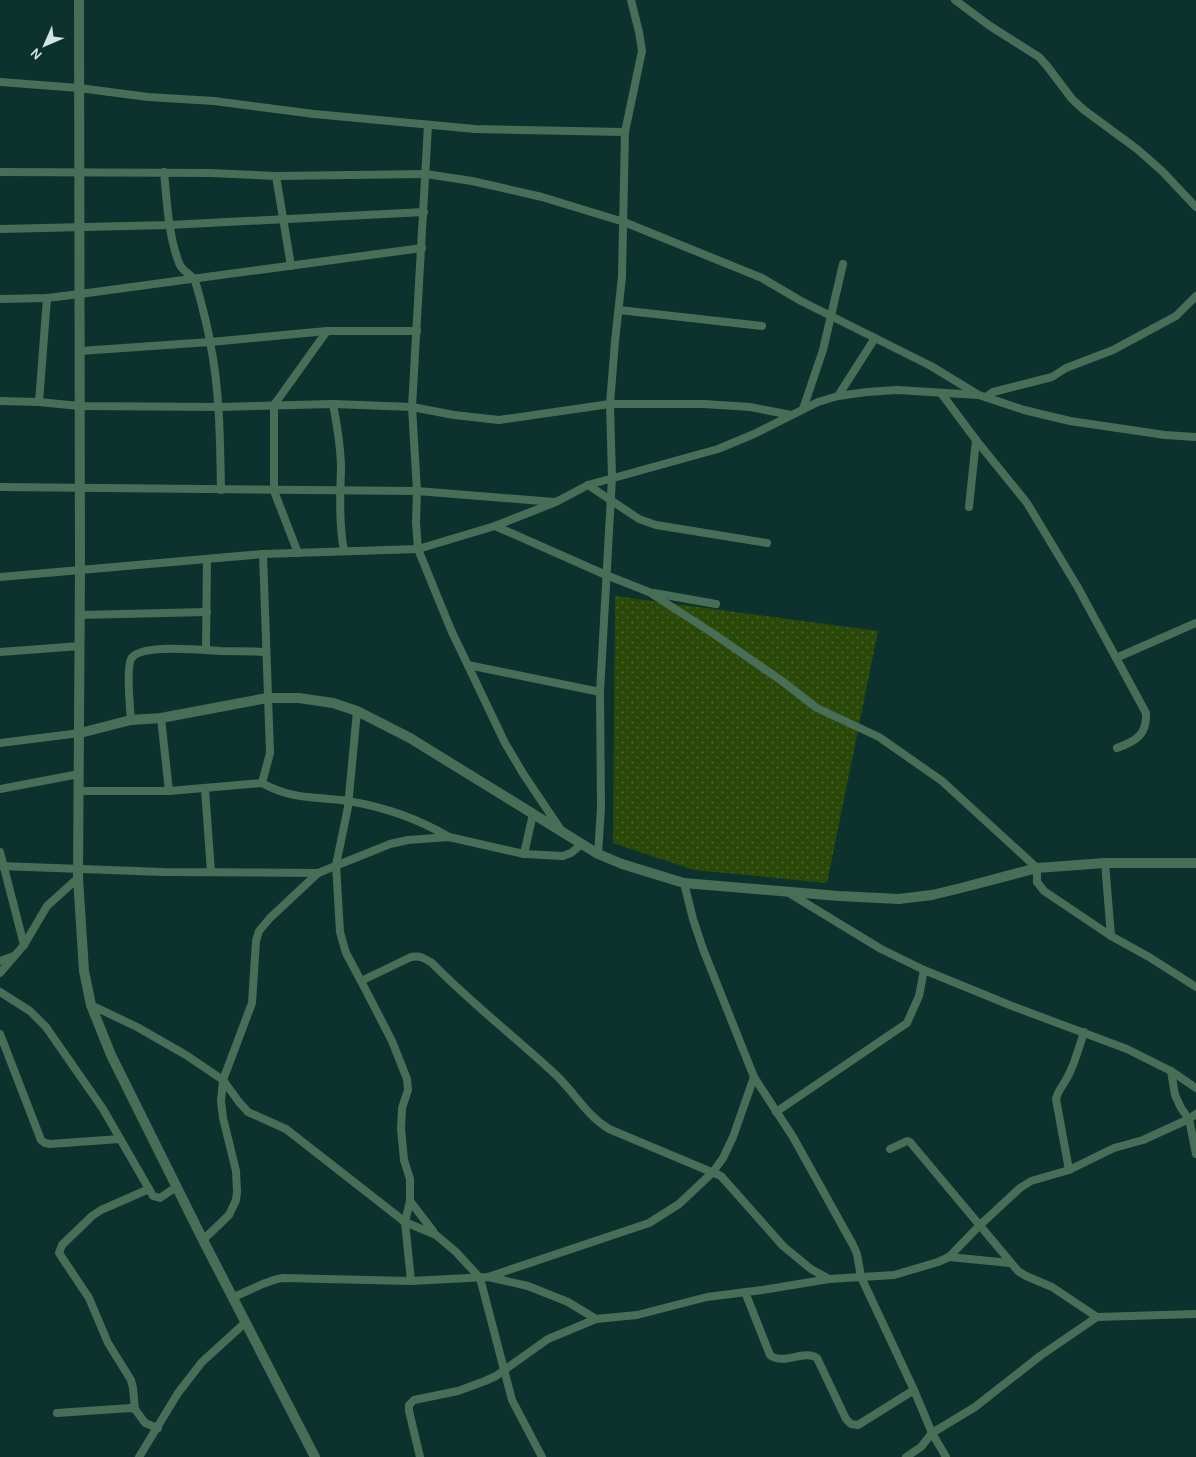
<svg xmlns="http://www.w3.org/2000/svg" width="1196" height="1457" viewBox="0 0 1196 1457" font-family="Karla,sans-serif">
  <defs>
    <pattern id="grass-dots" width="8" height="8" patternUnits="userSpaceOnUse" patternTransform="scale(1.25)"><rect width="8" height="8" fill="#2a4909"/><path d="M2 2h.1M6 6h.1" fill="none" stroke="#48632d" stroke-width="1.8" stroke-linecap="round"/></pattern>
  </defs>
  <rect width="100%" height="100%" fill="#0d312d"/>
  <path fill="url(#grass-dots)" d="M615,596l263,35 -51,252 -133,-13 -81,-27z"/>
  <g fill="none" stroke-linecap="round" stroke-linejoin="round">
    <g stroke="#496e58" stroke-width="8">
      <path d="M955,0l35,26 49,31 8,9 25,33 12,11 53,39 25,22 34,36"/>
      <path d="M0,82l79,6 69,9 66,4 100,13 161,15 150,3 -3,145 -7,64 -5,63 2,74 -12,214 1,116 -3,46"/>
      <path d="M428,125l-16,282 5,84 -1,32 2,26 33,81 54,113 19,32 37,55"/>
      <path d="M625,132l17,-81 -3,-19 -8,-32"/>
      <path d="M0,172l210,1 66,3 150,-2 46,7 70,16 82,25 138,56 39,23 130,65 46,28"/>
      <path d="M164,172c3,30 4,62 15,91 3,8 10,10 15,16 3,5 15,54 16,63 10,48 10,98 11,148"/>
      <path d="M276,176l15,90"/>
      <path d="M0,229l169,-4 255,-13"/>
      <path d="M0,299l47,-1 33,-4 342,-46"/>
      <path d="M619,310l143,16"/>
      <path d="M80,351l130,-9 117,-11h90"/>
      <path d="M941,393l35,47 51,63 50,83 69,127c1,22 -10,28 -29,35"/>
      <path d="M838,396l37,-58"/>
      <path d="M986,397l7,-5 59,-15 14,-9 47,-18 63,-34 20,-20"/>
      <path d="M0,401l39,1 40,4 140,1 114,-3 79,3 42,8 45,5 111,-16h94l46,3 41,8"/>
      <path d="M39,402l8,-104"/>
      <path d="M333,404c4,21 8,43 8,65 -1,27 -2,55 3,82"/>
      <path d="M803,409l20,-59 20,-86"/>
      <path d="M588,485l51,34 17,6 111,18"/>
      <path d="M0,487l417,4 137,11"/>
      <path d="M969,507l7,-67"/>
      <path d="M495,526l111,49 43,17 65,42 68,47 35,27 62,29 63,44 95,87v14l7,9 67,45 38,21 47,30"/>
      <path d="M298,553l-24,-62v-86l53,-74"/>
      <path d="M0,577l263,-23 155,-5 77,-23 61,-24 32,-17 130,-36 36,-15 64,-32 20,-6 29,-4 30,-2 82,5 45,15 46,11 95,14 31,2"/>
      <path d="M654,593l62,11"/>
      <path d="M80,615l127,-3"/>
      <path d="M206,648l1,-89"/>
      <path d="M0,652l80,-6"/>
      <path d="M1116,658l80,-35"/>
      <path d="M468,665l132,27"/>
      <path d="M357,711l-9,96 -12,58 4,67 6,21 15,28 50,-24c9,-2 13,1 21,6 39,40 83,74 124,112 19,18 30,40 53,54l112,47 62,70 28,23 18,10"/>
      <path d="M161,718l8,73"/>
      <path d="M131,720c-1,-13 -5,-51 0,-61 8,-16 73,-9 89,-8 15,0 31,0 46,1"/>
      <path d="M0,743l80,-10"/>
      <path d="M262,783c30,17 53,13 86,18 36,6 69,17 101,36"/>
      <path d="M0,789l79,-15"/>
      <path d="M205,789l6,83"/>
      <path d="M79,791h90l93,-8 8,-30 -7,-199"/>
      <path d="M0,852l24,93"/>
      <path d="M524,854l9,-40"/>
      <path d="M1105,863l6,73"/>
      <path d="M0,866l163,6 155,1"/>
      <path d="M684,883l9,36 10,30 51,128 39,60 60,108 4,9 4,23 53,113 18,43 14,24"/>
      <path d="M789,893l92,56 43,21 88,36 115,43 44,22 25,17"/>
      <path d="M0,961l14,-5"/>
      <path d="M0,973l24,-28 23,-39 31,-28"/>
      <path d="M361,981l31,60 15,38 1,11 -6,18 -1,21 3,31 6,19v22l-5,21 6,59"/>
      <path d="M0,992l30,19 16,16 57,82 50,87 7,2 16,-11"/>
      <path d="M91,1005l46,22 49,28 37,25 16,22 9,10 38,17 119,93 31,13 20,17 24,26 32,122 30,57"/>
      <path d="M0,1034l41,106 4,3 5,1 70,-5"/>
      <path d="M1171,1071l4,24 6,13 8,11 7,35"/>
      <path d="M776,1112l131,-89 12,-27 5,-26"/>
      <path d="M890,1149l17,-8 3,1 108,129 8,5 26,11 45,30"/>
      <path d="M1069,1170l-13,-71c2,-9 7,-13 11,-21 8,-14 12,-31 17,-46"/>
      <path d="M149,1189l-48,21 -9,6 -30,29 -3,8 30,45 19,45 23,37 2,8 2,21 10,14 13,5"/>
      <path d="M410,1201l23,30"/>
      <path d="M203,1240l26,-25 7,-15 1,-8 -1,-21 -13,-53 -2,-17 2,-21 29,-77 4,-62 3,-10 11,-13 48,-45 72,-29 18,-4 41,-3 75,17 39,2 8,-3 11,-9"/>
      <path d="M949,1257l61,6"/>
      <path d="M488,1277l161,-54 30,-19 34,-32 10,-14 10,-21 21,-60"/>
      <path d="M745,1292l25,63c13,11 34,-6 47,3l29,61 5,5 7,1 56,-35"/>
      <path d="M233,1297c17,-6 33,-17 50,-19l128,3 77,-4 40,9 40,16 28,17 41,-4 70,-18 55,-7 67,-11 65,-4 44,-13 11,-5 30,-31 41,-38 11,-7 38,-11 45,-22 29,-8 46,-21 7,-5"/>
      <path d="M57,1413l74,-5 4,1"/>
      <path d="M139,1457l39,-64 24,-31 44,-40"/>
      <path d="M420,1457l-11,-46v-6l5,-5 44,-9 27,-10 11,-5 52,-37 48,-20"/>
      <path d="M906,1457l15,-10 11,-14 43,-26 65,-51 57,-39 99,-3"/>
    </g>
    <g stroke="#496e58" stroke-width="10">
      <path d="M79,0l1,570 -2,308 6,93 7,34 20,50 92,185 112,217"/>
      <path d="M80,733l51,-13 30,-2 106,-20h32l34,5 24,8 53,27 188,116 24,10 62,19 155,13 60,3 33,-4 29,-7 76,-20 68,-5h91"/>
    </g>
  </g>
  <g transform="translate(45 45) rotate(225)" stroke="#0d312d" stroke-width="4" paint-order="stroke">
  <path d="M0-4L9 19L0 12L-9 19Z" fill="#d2e5e1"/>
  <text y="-8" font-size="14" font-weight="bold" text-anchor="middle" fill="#d2e5e1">N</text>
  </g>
</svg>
